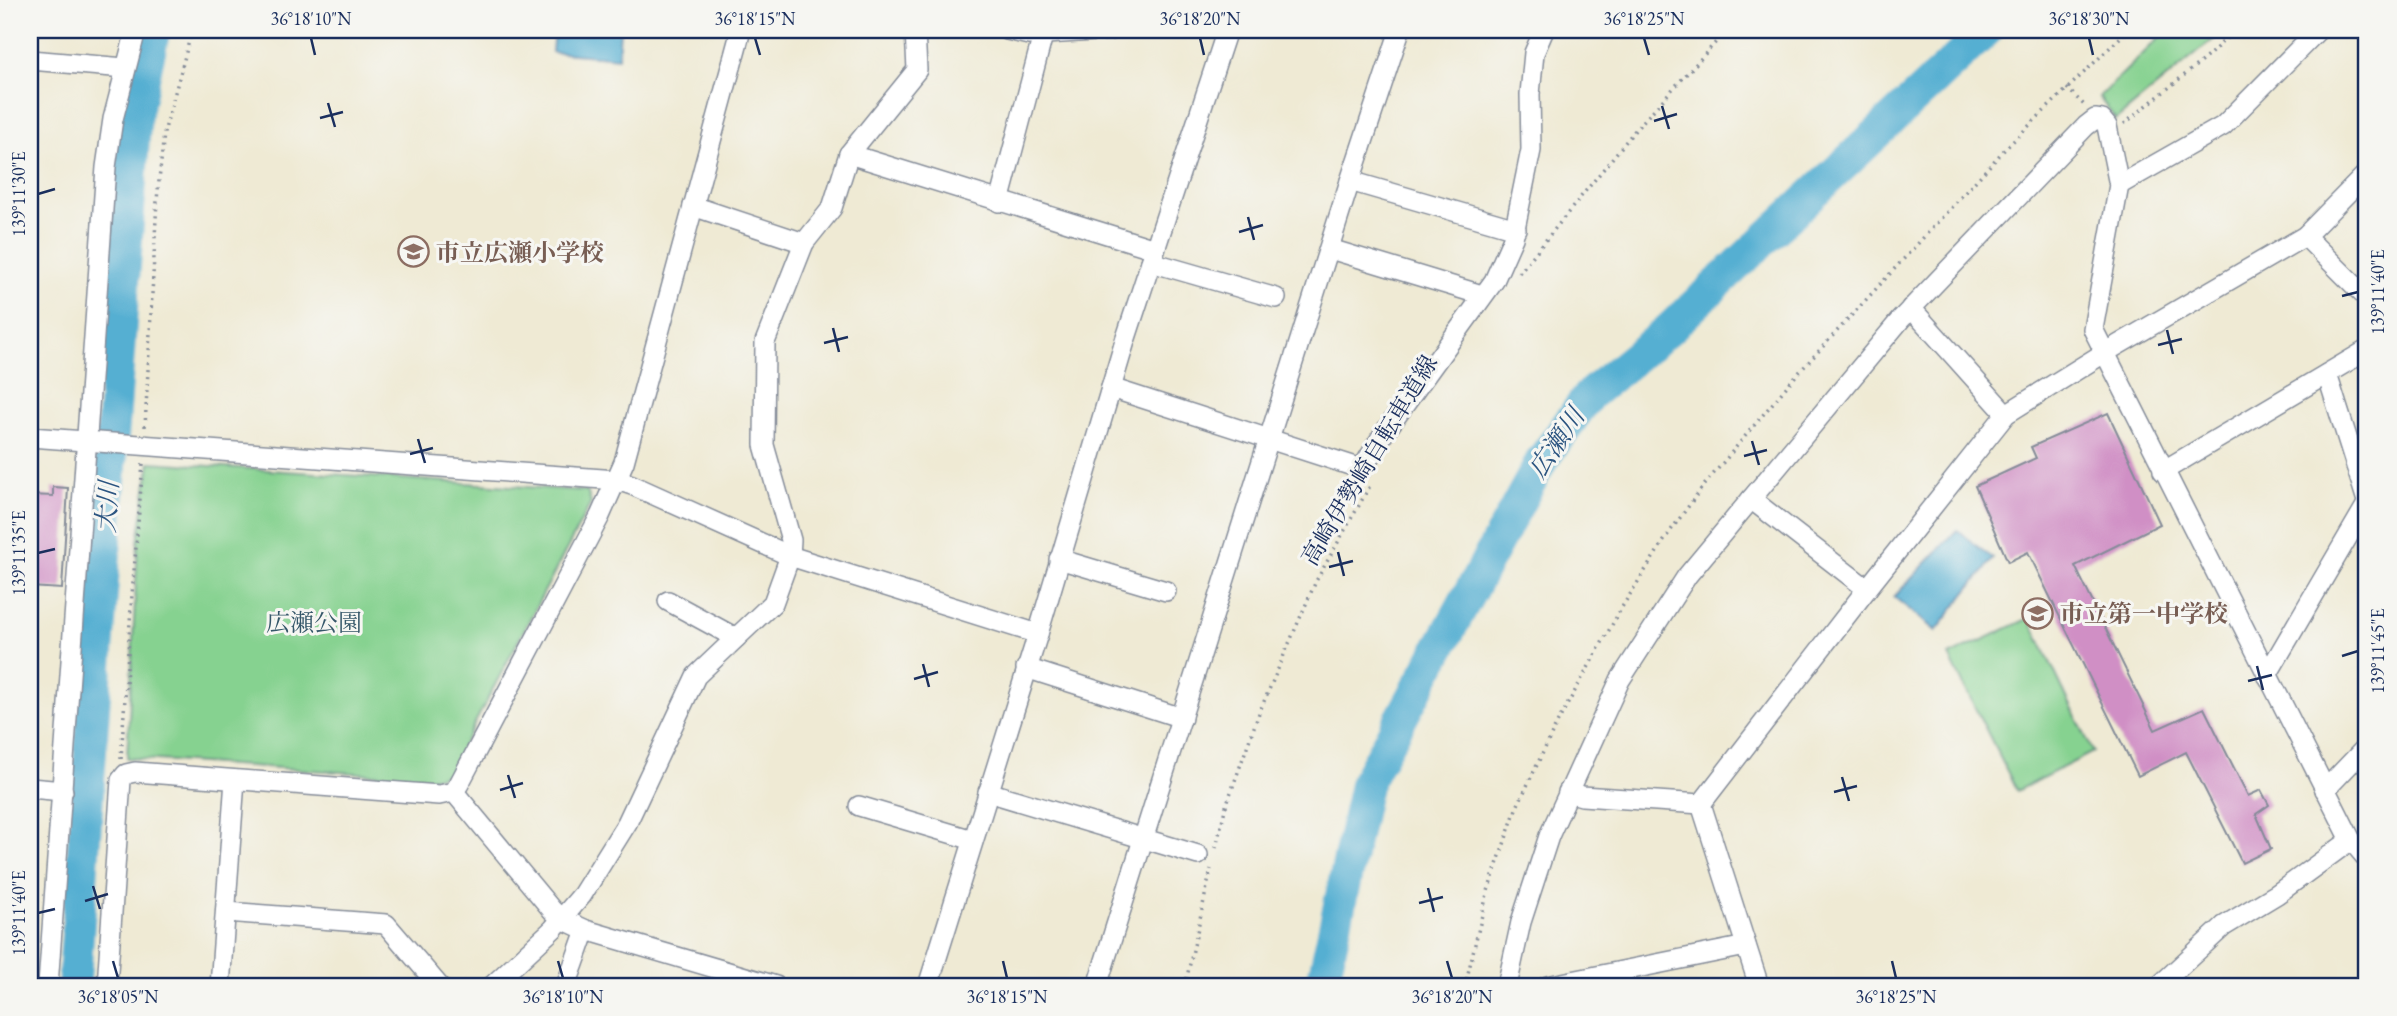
<svg xmlns="http://www.w3.org/2000/svg" width="2397" height="1016" viewBox="0 0 2397 1016" font-family="'EB Garamond','Noto Serif JP',serif">
  <rect width="100%" height="100%" fill="#f6f6f2"/>
  <filter id="ink" filterUnits="userSpaceOnUse"><feTurbulence type="fractalNoise" baseFrequency=".0143" numOctaves="2"/><feDisplacementMap in="SourceGraphic" scale="14" xChannelSelector="R" yChannelSelector="G"/><feConvolveMatrix kernelMatrix="1 2 1 2 8 2 1 2 1" color-interpolation-filters="sRGB"/></filter>
  <filter id="wash" filterUnits="userSpaceOnUse"><feTurbulence type="fractalNoise" baseFrequency=".00686" numOctaves="4" result="noise"/><feDisplacementMap in="SourceGraphic" scale="28" xChannelSelector="R" yChannelSelector="G"/><feGaussianBlur stdDeviation="1.57" result="paint"/><feColorMatrix in="noise" values="0 0 0 0 0 0 0 0 0 0 0 0 0 0 0 0 0 1.4 0 .05"/><feComposite in="paint" operator="in"/></filter>
  <g filter="url(#wash)">
    <rect width="100%" height="100%" fill="#efead4"/>
    <g fill="#86d290" stroke="#508077" stroke-width="2">
      <path d="M2167,30h58l-109,90 -17,-23z"/>
      <path d="M150,462l437,29 4,12 -143,271 -17,4 -304,-20 11,-216z"/>
      <path d="M2029,618l64,134 -76,39 -68,-135z"/>
    </g>
    <g fill="#55afd2" stroke="#386f98" stroke-width="2">
      <path d="M554,30h66l-2,28 -66,-6z"/>
      <path d="M1957,530l36,29 -57,72 -42,-34z"/>
    </g>
    <g fill="none" stroke-linecap="round" stroke-linejoin="round">
      <g stroke="#55afd2" stroke-width="33">
        <path d="M74,986l61,-870 19,-86"/>
        <path d="M1322,986l44,-203 176,-323 47,-65 79,-65 319,-300"/>
      </g>
    </g>
    <g id="blocks">
      <g fill="#d08fc5">
        <path d="M2108,413l52,111 -85,42 80,164 49,-22 44,88 13,-6 8,15 -13,9 15,35 -29,14 -56,-111 -48,24 -110,-224 -20,10 -33,-76 61,-28 -5,-11z"/>
        <path d="M53,487l15,1 -6,101 -32,-2v-92l23,1z"/>
      </g>
    </g>
  </g>
  <g filter="url(#ink)">
    <use href="#blocks" fill-opacity="0" stroke="#858c99" stroke-width="2"/>
    <g fill="none" stroke-linecap="round" stroke-linejoin="round">
      <defs>
        <g id="minor">
          <path d="M915,30l2,40 -68,84 306,95"/>
          <path d="M1007,30l22,5 82,-5"/>
          <path d="M30,60l95,8"/>
          <path d="M1350,181l166,48"/>
          <path d="M2119,185l104,-59 95,-96"/>
          <path d="M999,202l44,-167"/>
          <path d="M693,206l111,37"/>
          <path d="M2305,236l62,62"/>
          <path d="M1330,249l152,46"/>
          <path d="M1151,262l125,36"/>
          <path d="M1911,308l95,106"/>
          <path d="M2327,374l40,127"/>
          <path d="M1111,388l251,81 20,-33 112,-155 19,-43 18,-88 -1,-56 4,-41 10,-23"/>
          <path d="M30,437l587,43 15,5 158,71 248,78"/>
          <path d="M2163,471l204,-121"/>
          <path d="M1751,499l116,90"/>
          <path d="M1059,559l107,32"/>
          <path d="M668,601l68,37"/>
          <path d="M1026,668l156,50"/>
          <path d="M2267,675l100,-171"/>
          <path d="M30,788l33,3"/>
          <path d="M2325,790l42,-44"/>
          <path d="M454,792l98,118 10,9 24,11 190,56"/>
          <path d="M988,792l210,63"/>
          <path d="M1568,792l14,4 119,8"/>
          <path d="M1701,804l166,-215 139,-175 98,-61 201,-117 62,-63"/>
          <path d="M1701,804l58,182"/>
          <path d="M859,806l114,34"/>
          <path d="M226,912l160,12 53,62"/>
          <path d="M48,986l58,-819 7,-48 23,-89"/>
          <path d="M107,986l14,-206 5,-6 9,-2 304,23 15,-3 5,-8 141,-268 24,-54 117,-432"/>
          <path d="M220,986l15,-206"/>
          <path d="M492,986l61,-57 29,-34 45,-72 69,-147 77,-73 17,-47 1,-16 -27,-95 1,-103 39,-99 28,-35 17,-54"/>
          <path d="M566,986l20,-56"/>
          <path d="M928,986l110,-352 87,-293 102,-311"/>
          <path d="M1097,986l253,-805 50,-151"/>
          <path d="M1507,986l14,-64 28,-86 71,-156 67,-104 214,-257 185,-193 9,-7 7,1 5,6 12,59 -26,144 258,511 16,19"/>
          <path d="M1547,986l199,-40"/>
          <path d="M2159,986l65,-60 53,-32 74,-54"/>
        </g>
      </defs>
      <use href="#minor" stroke="#858c99" stroke-width="22"/>
      <g stroke="#858c99" stroke-width="3.5" stroke-dasharray="2 5" stroke-linecap="butt">
        <path d="M2067,88l17,17"/>
        <path d="M2124,124l84,-68 27,-26"/>
        <path d="M1519,273l117,-144 91,-99"/>
        <path d="M145,427l12,-227 7,-67 28,-103"/>
        <path d="M121,759l10,-152 12,-144"/>
        <path d="M1216,848l9,-39 34,-96 57,-132 54,-95"/>
        <path d="M1185,986l26,-117"/>
        <path d="M1465,986l22,-92 29,-85 40,-84 66,-118 47,-74 32,-44 91,-109 214,-232 122,-118"/>
      </g>
      <use href="#minor" stroke="#fff" stroke-width="19"/>
    </g>
  </g>
  <path fill="none" stroke="#1b2f5e" stroke-width="2.5" d="M311,38l4,17M755,38l5,17M1200,38l4,17M1644,38l5,17M2089,38l4,17M328,103l7,24M1662,106l7,23M320,118l23,-6M1654,121l23,-7M38,194l17,-5M1248,217l6,23M1239,232l24,-7M2342,296l16,-4M833,328l6,24M2167,330l6,24M824,343l24,-6M2158,345l24,-6M418,439l7,24M1752,441l7,24M410,454l23,-6M1744,456l23,-6M1338,552l6,24M38,553l17,-4M1329,567l24,-6M2342,656l16,-5M923,664l6,23M2257,666l6,24M914,679l24,-7M2248,681l24,-6M508,775l7,23M1842,777l7,24M500,790l23,-7M1834,792l23,-6M93,886l7,23M1428,888l6,24M85,901l23,-7M1419,903l24,-6M38,913l17,-4M113,961l5,17M558,961l5,17M1003,961l4,17M1447,961l5,17M1892,961l4,17"/>
  <defs>
    <symbol id="school-ring" viewBox="-11 -11 22 22"><circle r="9.5" fill="#f6f6f2" stroke="#8d6e63" stroke-width="1.5"/><path d="M0-5L7-2L0 1L-7-2ZM-4 1L0 2.5L4 1V4Q0 6-4 4Z" fill="#8d6e63"/></symbol>
  </defs>
  <g fill-rule="evenodd">
    <use href="#school-ring" x="396" y="234" width="35" height="35"/>
    <use href="#school-ring" x="2020" y="596" width="35" height="35"/>
  </g>
  <g text-anchor="middle" dominant-baseline="central" stroke-width="6" stroke-linejoin="round" paint-order="stroke">
    <g font-size="24" font-weight="bold" fill="#785e54" stroke="#f6f6f2" text-anchor="start">
      <text x="436" y="252">市立広瀬小学校</text>
      <text x="2060" y="613">市立第一中学校</text>
    </g>
    <g font-size="24" fill="#1b2f5e" stroke="#f6f6f2">
      <text transform="translate(1369 460) rotate(-59)">高崎伊勢崎自転車道線</text>
    </g>
    <g font-size="24" fill="#36586a" stroke="#f6f6f2">
      <text x="314" y="622">広瀬公園</text>
    </g>
    <g font-size="26" font-style="italic" fill="#2c5581" stroke="#f6f6f2">
      <text transform="translate(1556 443) rotate(-56)">広瀬川</text>
      <text transform="translate(107 507) rotate(-86)">大川</text>
    </g>
  </g>
  <rect width="2397" height="1016" fill="none" stroke="#f6f6f2" stroke-width="77"/>
  <rect x="38" y="38" width="2320" height="940" fill="none" stroke="#1b2f5e" stroke-width="2.5"/>
  <g font-size="18" text-anchor="middle" fill="#1b2f5e">
    <text x="311" y="25">36°18'10"N</text>
    <text x="755" y="25">36°18'15"N</text>
    <text x="1200" y="25">36°18'20"N</text>
    <text x="1644" y="25">36°18'25"N</text>
    <text x="2089" y="25">36°18'30"N</text>
    <text transform="translate(19 194) rotate(-90)" y="6">139°11'30"E</text>
    <text transform="translate(2378 292) rotate(-90)" y="6">139°11'40"E</text>
    <text transform="translate(19 553) rotate(-90)" y="6">139°11'35"E</text>
    <text transform="translate(2378 651) rotate(-90)" y="6">139°11'45"E</text>
    <text transform="translate(19 913) rotate(-90)" y="6">139°11'40"E</text>
    <text x="118" y="1003">36°18'05"N</text>
    <text x="563" y="1003">36°18'10"N</text>
    <text x="1007" y="1003">36°18'15"N</text>
    <text x="1452" y="1003">36°18'20"N</text>
    <text x="1896" y="1003">36°18'25"N</text>
  </g>
</svg>
